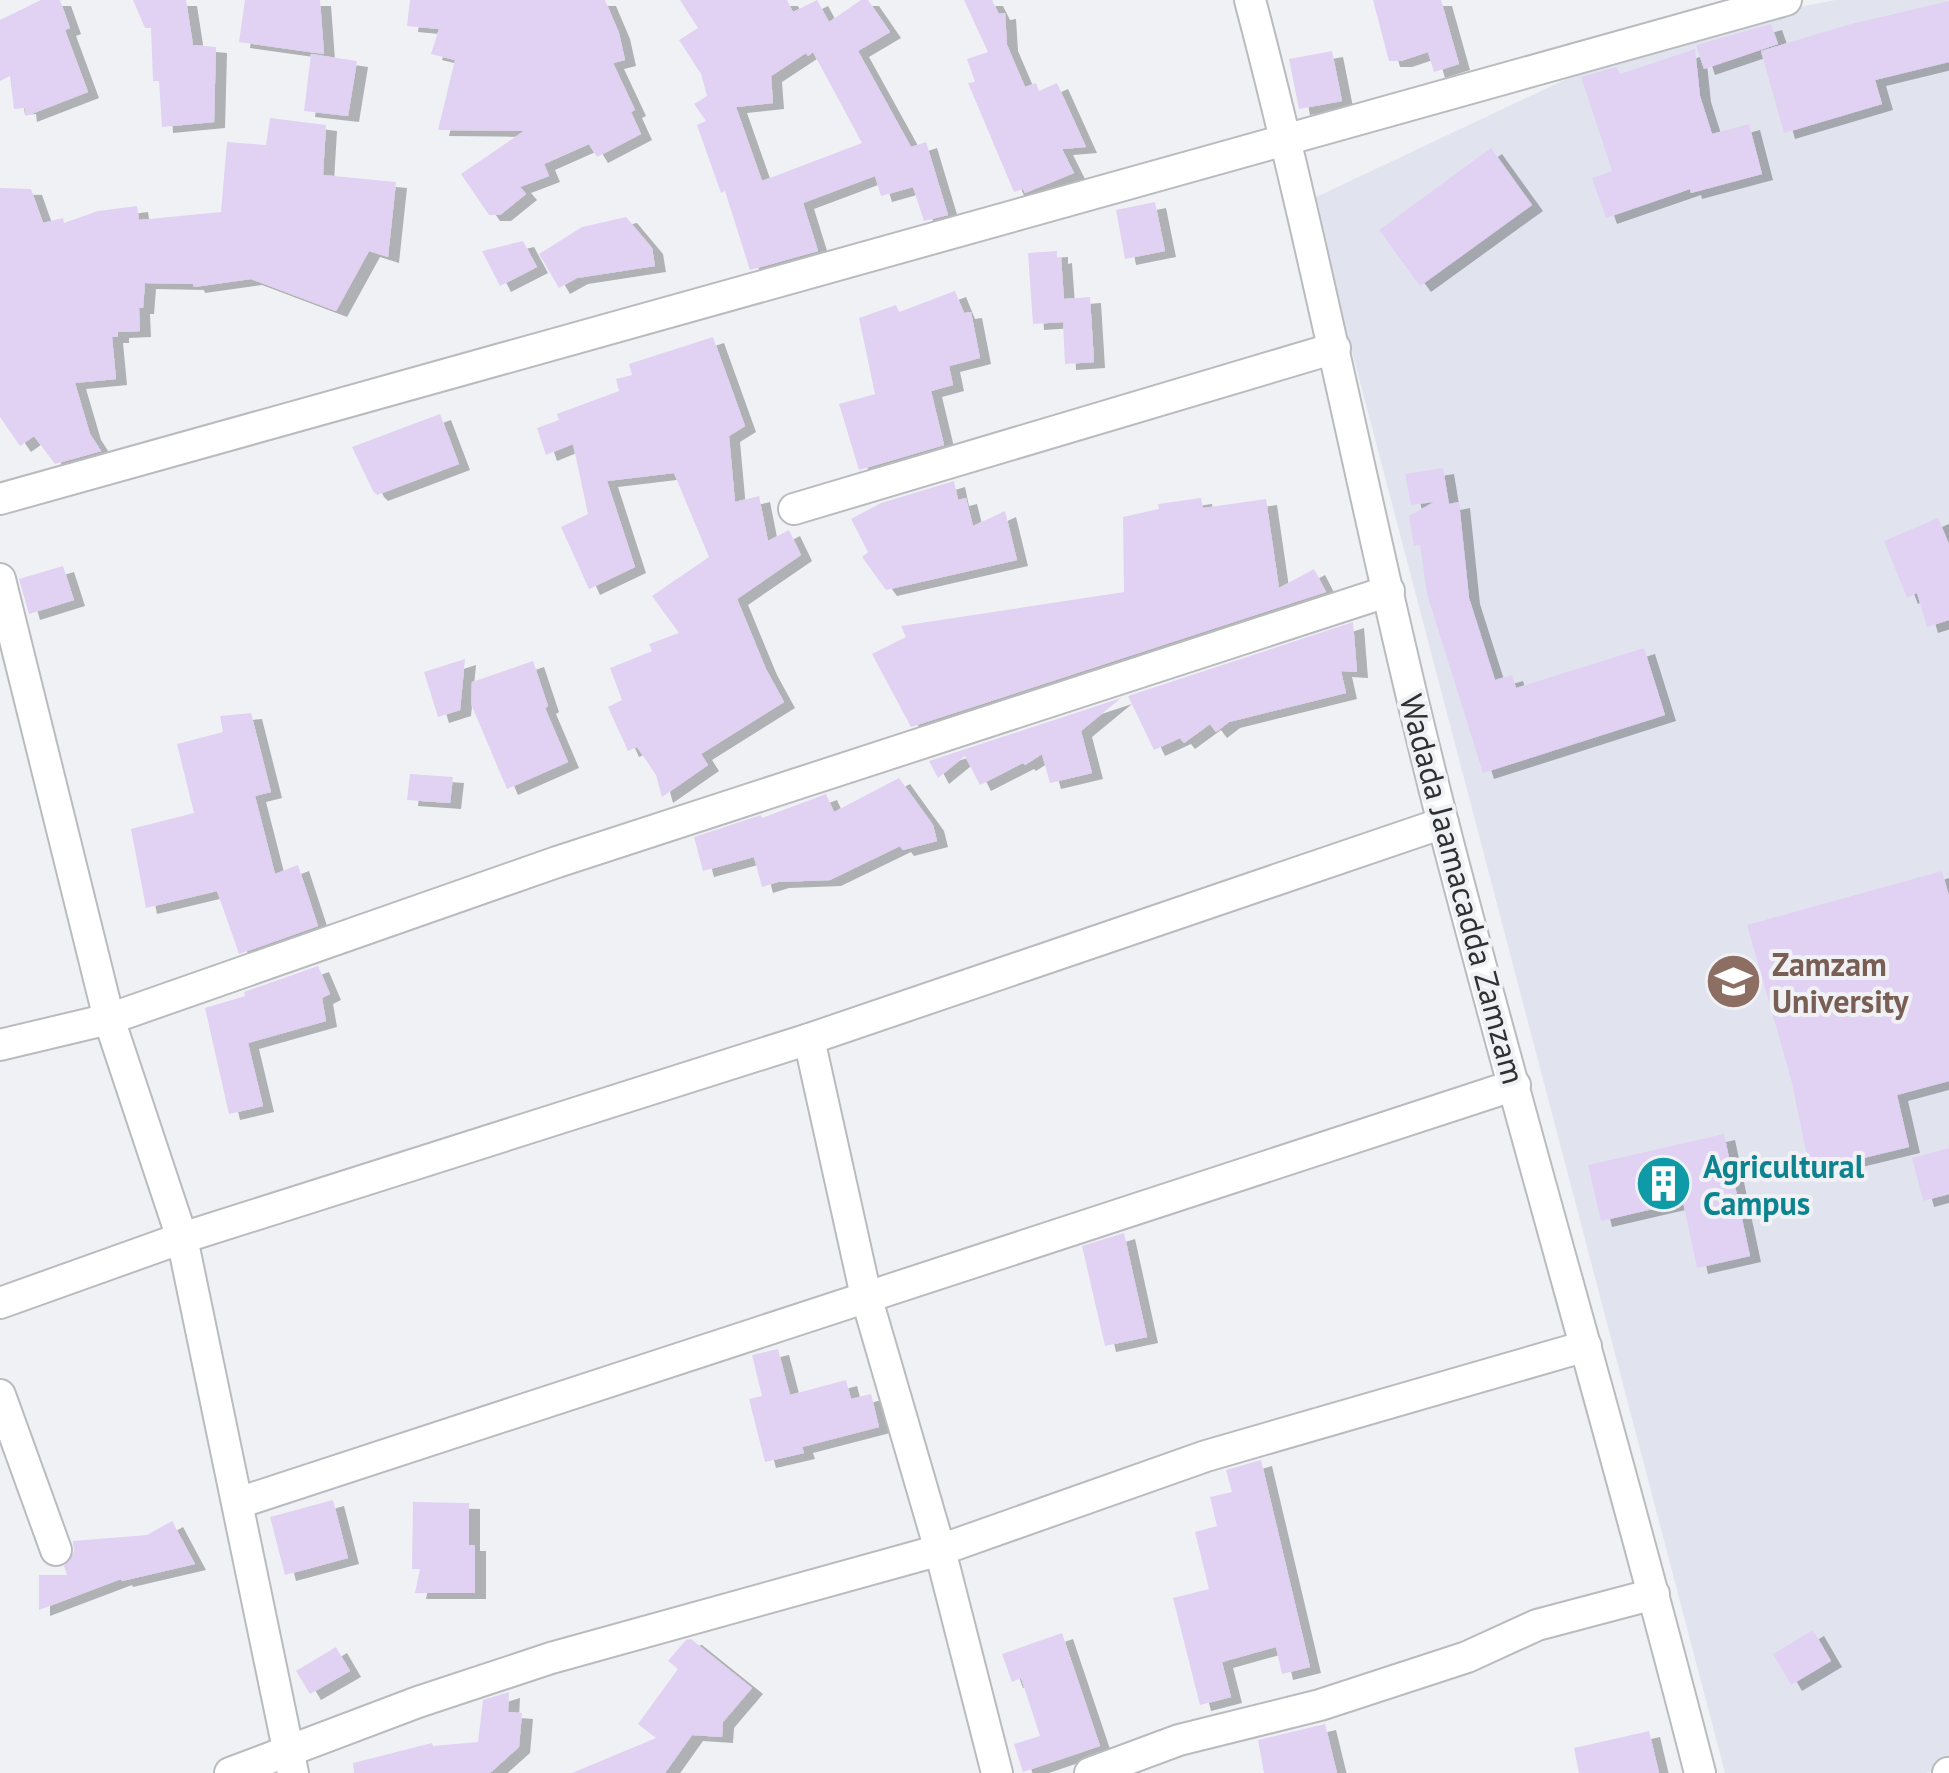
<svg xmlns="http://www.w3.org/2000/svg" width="1949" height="1773" viewBox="0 0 1949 1773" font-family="'PT Sans',sans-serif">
  <defs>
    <filter id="shadow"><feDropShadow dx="11" dy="6" stdDeviation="0" flood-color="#0004"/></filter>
  </defs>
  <rect width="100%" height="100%" fill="#f0f1f5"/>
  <path fill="#e1e4ef" d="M1835,0h114v1765l-23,8h-201l-413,-1574 350,-165z"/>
  <g fill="#e1d2f3" fill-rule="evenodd" filter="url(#shadow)">
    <path d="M41,0h19l10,28 -5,2 23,62 -62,24 -1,-8 -11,1 -4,-33 -10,5v-61z"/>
    <path d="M133,0h53l7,45 23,2 -2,75 -52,5 -3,-46h-6l-2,-53h-6z"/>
    <path d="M245,0h75l4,54 -85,-12z"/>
    <path d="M410,0h195l14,33 6,27 -12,3 22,47 -4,2 10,22 -44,23 -8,-13 -45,20 5,12 -29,11 6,7 -26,21h-11l-28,-41 63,-43 -86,-1 17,-70 -24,-6 8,-25 -32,-3z"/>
    <path d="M680,0h107l6,12 24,-12 12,22 32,-22h7l22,32 -32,19 53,96 15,-5 22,73 -24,6 -11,-34 -32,9 -6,-20 -72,27 15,48 -68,19 -25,-79 -4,2 -24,-68 9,-4 -12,-17 13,-8 -6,-22 -22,-34 19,-12zM813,52l49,91 -100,38 -26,-74 37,-4 -2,-27 35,-23 2,3z"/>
    <path d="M964,0h28l7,14 6,-1 2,32 18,42 11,-4 3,8 18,-8 29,64 -24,2 12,24 -49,20 -2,-4 -9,3 -46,-109 7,-1 -8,-23 21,-7z"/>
    <path d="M1373,0h68l18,64 -25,8 -6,-20 -27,9h-12z"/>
    <path d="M1949,1v61l-74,18 7,24 -98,29 -23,-82 86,-26z"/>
    <path d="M1771,24l7,20 -74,25 -8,-24z"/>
    <path d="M1695,49l5,47 12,38 37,-10 13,50 -71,19 -1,-4 -84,29 -14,-40 20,-7 -31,-94 35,-10 4,7z"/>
    <path d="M1332,51l10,50 -43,8 -10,-50z"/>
    <path d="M311,54l46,7 -9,55 -44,-5z"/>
    <path d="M270,118l56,7 -3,50 73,7 -8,75 -19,-6 -33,60 -85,-32 -57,8 -1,-3 -48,-1 -2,25h-4l1,23 -22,1v5h-6l4,42 -41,4 15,51 11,17 -46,13 -21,-28 -14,10 -20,-29v-229l31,1 12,34 20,-5 1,5 34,-12 39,-5 2,14 82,-8 6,-70 39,3z"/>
    <path d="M1491,148l41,57 -112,81 -41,-56z"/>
    <path d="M1155,202l10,49 -40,8 -9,-49z"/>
    <path d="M626,217l26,31 3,18 -78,12 -18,10 -20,-34 43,-27z"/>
    <path d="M523,241l14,26 -37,19 -18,-35z"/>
    <path d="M1057,251v7l4,-1 3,42 26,-2 4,65 -29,2 -2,-42 -30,2 -5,-71z"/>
    <path d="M955,291l9,22 7,-1 9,46 -31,8 4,19 -22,6 13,54 -85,25 -20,-66 36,-10 -16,-76 37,-13 3,7z"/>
    <path d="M713,337l32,89 -16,10 6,66 24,-6 9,45 21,-11 12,25 -64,44 29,70 18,33 -83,52 7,11 -46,32 -6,-22 -19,-28 -9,4 -20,-44 14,-7 -12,-32 42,-17 -3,-7 30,-11 -27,-37 57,-39 -35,-84 -67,8 28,86 -46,22 -28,-62 27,-13 -15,-70 -27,11 -9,-27 22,-8 -2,-6 62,-23 -3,-12 16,-4 -3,-11z"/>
    <path d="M440,414l19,50 -82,31 -4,-4 -21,-44z"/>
    <path d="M1443,468l6,36 10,-2 10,96 26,82 17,-5 4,13 128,-40 21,67 -182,58 -56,-179 -7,-49 -6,1 -5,-30 25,-14 -23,3 -6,-31z"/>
    <path d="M954,481l4,19 8,-2 7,28 32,-15 12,49 -131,30 -24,-33 6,-5 -17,-33 30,-16z"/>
    <path d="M1201,498l2,10 63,-9 13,89 35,-19 12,23 -415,135 -39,-73 34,-17 -5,-11 223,-34 -1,-75 36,-8 -1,-5z"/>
    <path d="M1938,518l11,26v76l-22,7 -10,-34 -10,5 -23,-57z"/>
    <path d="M63,566l11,34 -45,14 -10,-35z"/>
    <path d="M1353,622l4,50 -16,-1 5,22 -117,29 -13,10 -6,-8 -26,19 -4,-5 -26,12 -26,-54z"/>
    <path d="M465,659l-5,51 -22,7 -14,-45z"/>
    <path d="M533,661l15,45 -3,2 23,54 -61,27 -36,-85 1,-22z"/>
    <path d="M1121,698l-40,33 11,42 -42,10 -8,-29 -17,11 -2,-2 -43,22 -15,-29 -27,22 -9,-17z"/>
    <path d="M251,713l20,79 -16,4 20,78 23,-9 20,61 -79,28 -22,-63 -71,17 -15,-79 63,-16 -17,-69 46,-12 -3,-16z"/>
    <path d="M410,774l43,3 -3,26 -43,-3z"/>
    <path d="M899,778l34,47 4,16 -34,9 -3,-4 -70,34 -52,2 -16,5 -8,-30 -51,14 -9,-34 67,-22 1,3 64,-24 8,18z"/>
    <path d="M1942,871l7,25v185l-52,14 12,52 -99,24 -19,-92 -44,-154z"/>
    <path d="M318,966l12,28 -8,4 4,23 -78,22 15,63 -34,8 -24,-106 40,-12 -1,-4z"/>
    <path d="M1724,1134l26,122 -53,12 -14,-66 -82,19 -13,-56z"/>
    <path d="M1949,1148v46l-26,7 -11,-43z"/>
    <path d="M1124,1233l23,104 -42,9 -23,-100z"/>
    <path d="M778,1349l12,46 56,-15 5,19 20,-5 8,33 -77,20 2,6 -39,9 -16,-63 13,-3 -10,-41z"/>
    <path d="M1261,1460l49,207 -28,7 -6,-27 -54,15 9,35 -31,8 -27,-107 36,-9 -14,-57 22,-6 -7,-29 22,-5 -6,-22z"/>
    <path d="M333,1500l15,58 -63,17 -15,-58z"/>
    <path d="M413,1502l56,1v42h6v48h-60l5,-24h-8z"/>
    <path d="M172,1521l23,43 -73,17 -1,-2 -82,31v-35h28l-3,-9 10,-14 -1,-11 74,-6z"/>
    <path d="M1813,1630l18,31 -40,24 -18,-31z"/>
    <path d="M1062,1633l38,113 -77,26 -9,-28 26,-8 -19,-58 -9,4 -10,-28z"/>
    <path d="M691,1639l61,49 -29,34 -1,15 -30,-2 -27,38h-93l84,-35 -18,-14 40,-55 -10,-8 18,-21z"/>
    <path d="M336,1647l14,24 -40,23 -14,-23z"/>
    <path d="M509,1692l-1,20 14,1 -3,34 -29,26h-136l-1,-10 79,-20 1,3 45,-4 5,-42z"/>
    <path d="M1325,1724l12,49h-73l-6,-33z"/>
    <path d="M1649,1731l10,42h-80l-5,-25z"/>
  </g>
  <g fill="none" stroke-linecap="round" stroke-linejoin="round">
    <defs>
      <g id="minor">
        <path d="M1250,0c72,273 123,550 193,823 82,318 176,632 257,950"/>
        <path d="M0,499l1786,-499"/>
        <path d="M794,509l541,-161"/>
        <path d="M0,579l109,440 448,-157 832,-271"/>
        <path d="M809,1039l57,257 74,254 57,223"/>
        <path d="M0,1045l109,-26 73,219 111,535"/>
        <path d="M0,1303l182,-65 627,-199 634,-216"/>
        <path d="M0,1395l56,155"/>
        <path d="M238,1503l1277,-418"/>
        <path d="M230,1773l188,-71 133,-44 389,-108 266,-94 380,-110"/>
        <path d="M1090,1773l89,-33 141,-35 147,-48 70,-32 117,-31"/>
        <path d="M1948,1773h1"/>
      </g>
    </defs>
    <use href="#minor" stroke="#babbbe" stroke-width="34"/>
    <use href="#minor" stroke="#fff" stroke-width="30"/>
  </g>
  <defs>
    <symbol id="university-disc" viewBox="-11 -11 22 22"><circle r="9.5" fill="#8d6e63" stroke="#f0f1f5"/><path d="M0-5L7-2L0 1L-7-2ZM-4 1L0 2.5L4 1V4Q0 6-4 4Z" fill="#fff"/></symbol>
    <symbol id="building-disc" viewBox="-11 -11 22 22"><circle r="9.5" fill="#0f9aa8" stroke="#f0f1f5"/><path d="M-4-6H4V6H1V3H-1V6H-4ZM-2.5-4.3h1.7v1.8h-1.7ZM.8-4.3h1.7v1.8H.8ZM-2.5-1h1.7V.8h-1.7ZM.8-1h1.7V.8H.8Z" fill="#fff"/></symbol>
  </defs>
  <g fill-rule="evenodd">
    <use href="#university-disc" x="1702" y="950" width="63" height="63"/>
    <use href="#building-disc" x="1632" y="1152" width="63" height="63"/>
  </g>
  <g text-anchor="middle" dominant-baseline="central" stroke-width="8" stroke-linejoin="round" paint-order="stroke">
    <g font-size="32" fill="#2f3031" stroke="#f0f1f5">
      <text transform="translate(1463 889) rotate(75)">Wadada Jaamacadda Zamzam</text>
    </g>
    <g font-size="32" font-weight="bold" fill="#785e54" stroke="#f0f1f5" text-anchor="start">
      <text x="1772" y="964">Zamzam<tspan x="1772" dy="37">University</tspan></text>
    </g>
    <g font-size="32" font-weight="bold" fill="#0d838f" stroke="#f0f1f5" text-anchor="start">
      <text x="1703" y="1166">Agricultural<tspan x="1703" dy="37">Campus</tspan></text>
    </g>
  </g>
</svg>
